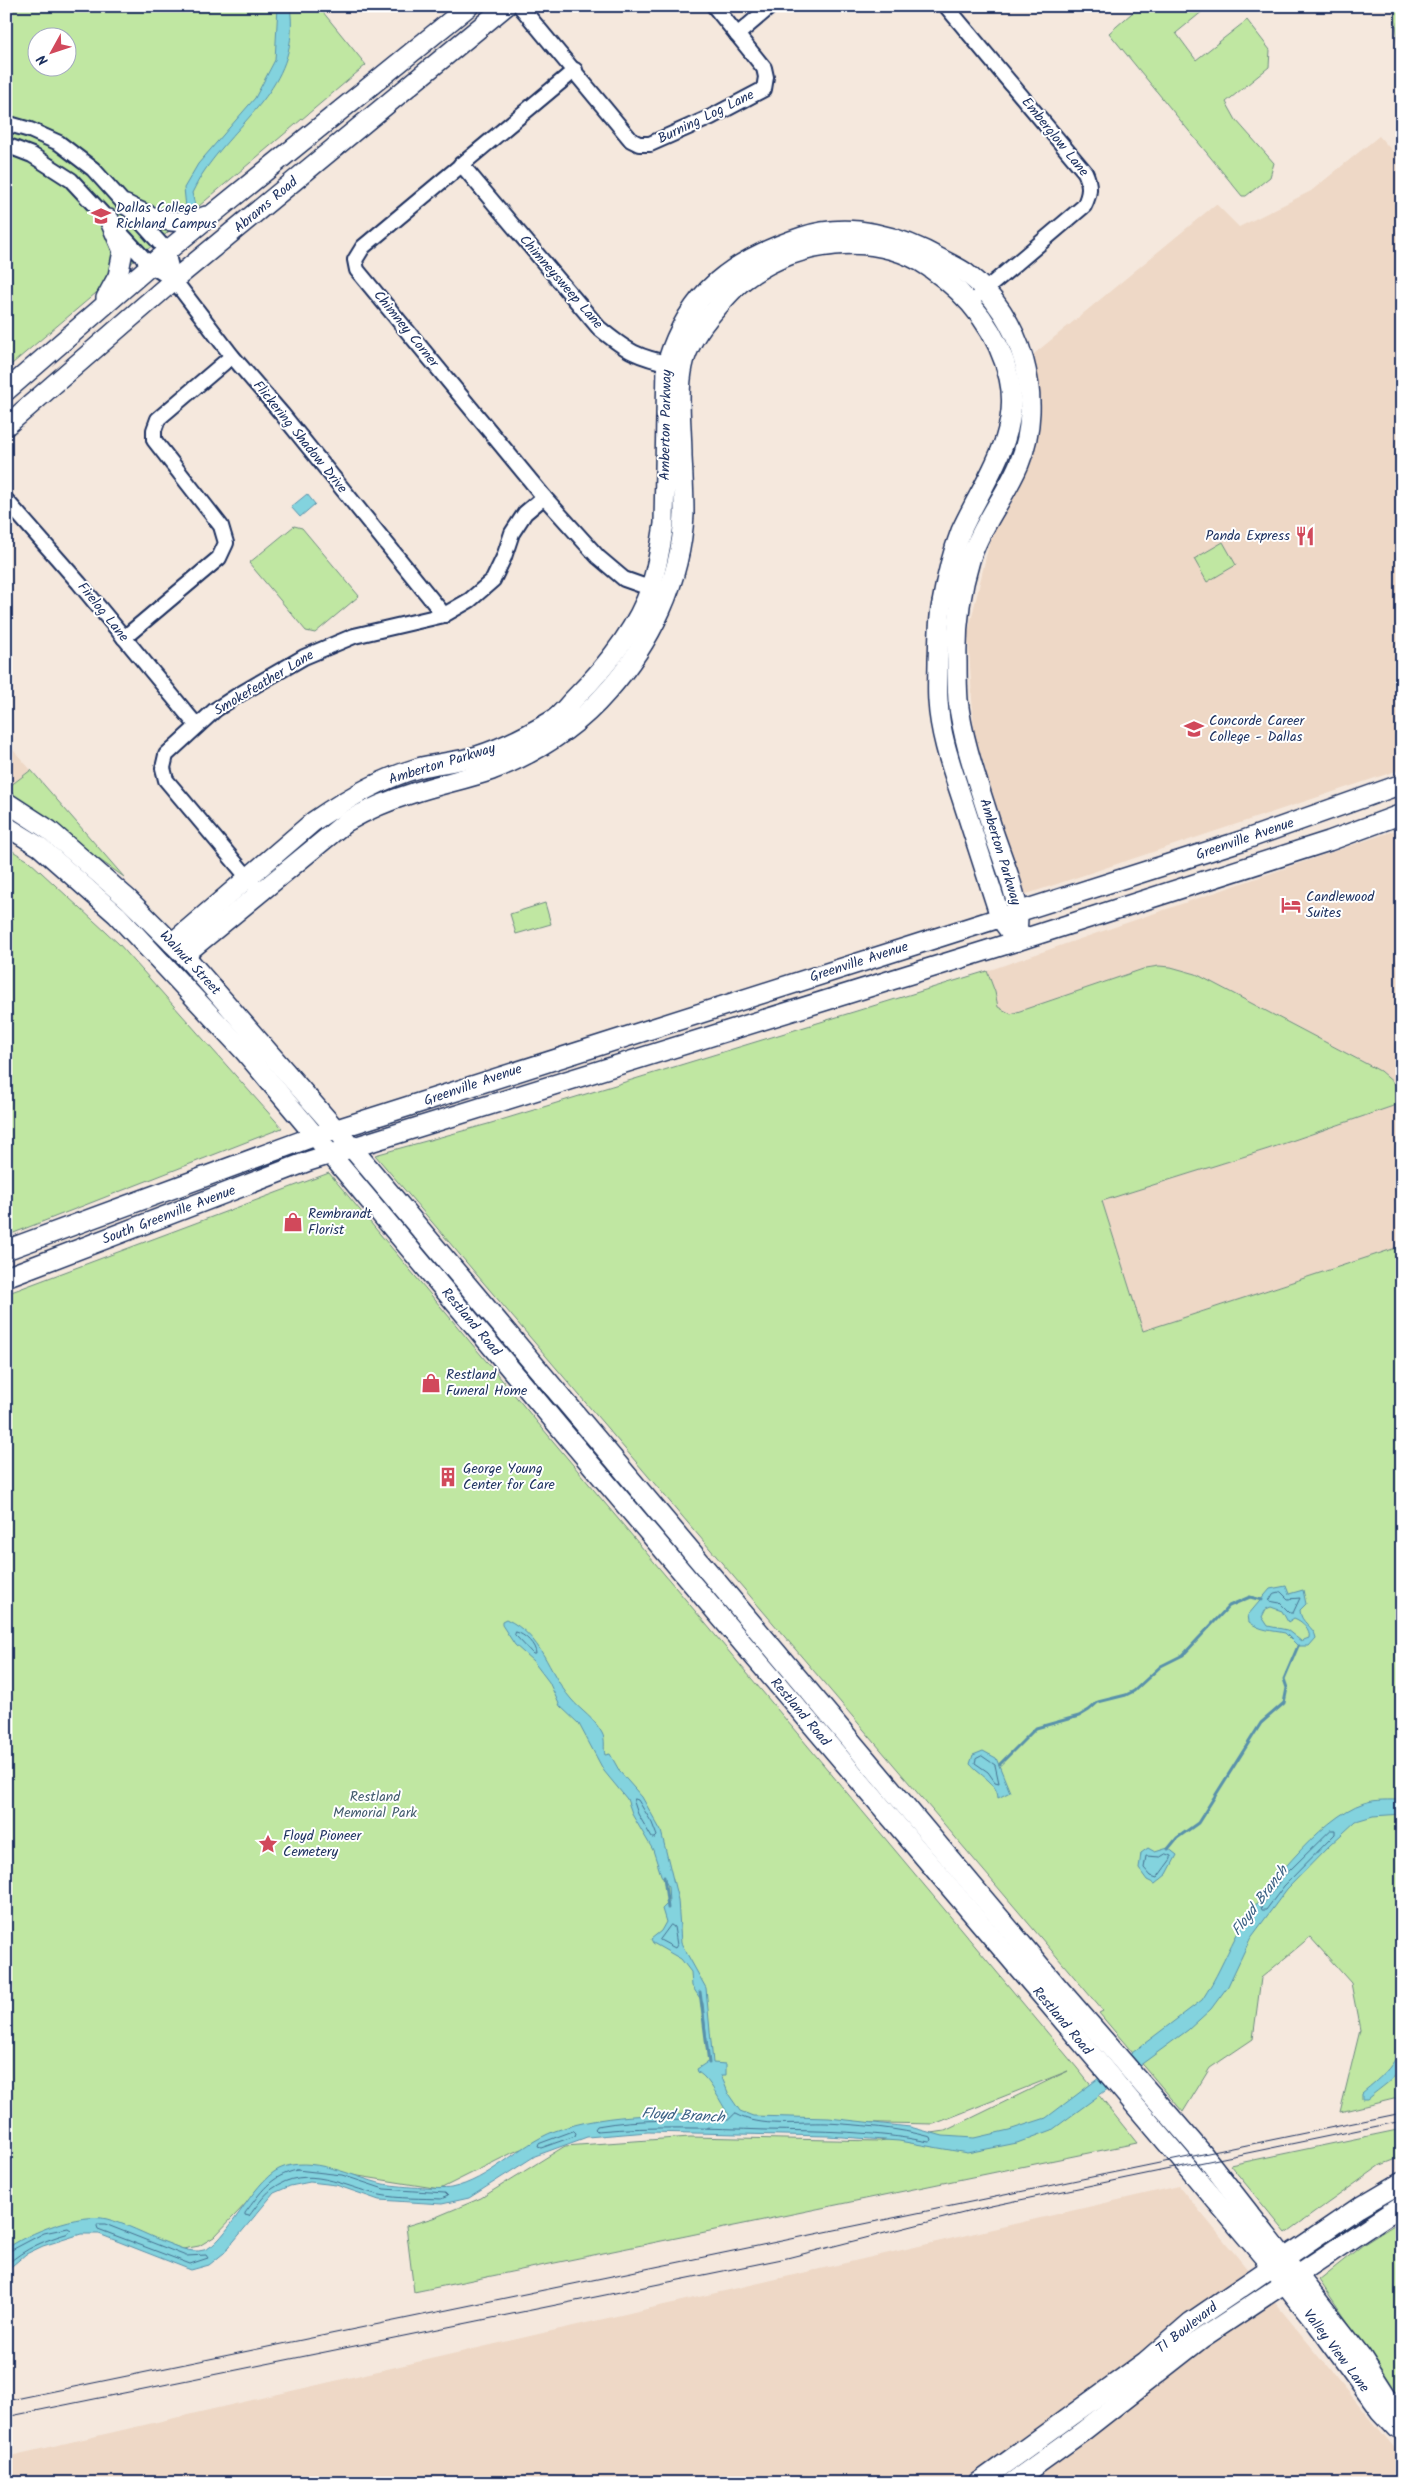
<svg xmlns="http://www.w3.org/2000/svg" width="1408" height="2489" viewBox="0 0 1408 2489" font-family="Kalam,sans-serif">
  <rect width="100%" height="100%" fill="#f5e8dd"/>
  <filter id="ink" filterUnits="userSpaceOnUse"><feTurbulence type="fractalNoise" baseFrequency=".02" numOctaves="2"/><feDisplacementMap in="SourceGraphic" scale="10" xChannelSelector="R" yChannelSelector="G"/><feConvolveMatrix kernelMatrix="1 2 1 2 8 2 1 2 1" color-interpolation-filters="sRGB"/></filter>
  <g filter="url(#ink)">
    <g fill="#eed8c6">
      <path d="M1379,136l23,26v607l-378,126 -50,-163 -6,-99 22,-93 34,-69 15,-79 -5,-38 182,-150 23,23 72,-36z"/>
      <path d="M6,742l25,28 -25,19z"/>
      <path d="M1402,828v262l-22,-19 -184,-97 -25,-7 -25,1 -135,46 -13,-7 -3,-15 -8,-21z"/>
      <path d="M1402,1103v143l-259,85 -41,-130 166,-52z"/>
      <path d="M1179,2186l223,271v26h-1396v-26z"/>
    </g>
    <g fill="#c0e7a2" stroke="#6e8b80" fill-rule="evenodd">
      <path d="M6,6h312l48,59 -360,304zM38,38h30v30h-30z"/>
      <path d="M1140,6h69l-33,27 20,27 51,-40 23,30 -1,17 -43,35 10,18 38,43 -4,14 -24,19h-4l-133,-163z"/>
      <path d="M1394,6h8v73z"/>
      <path d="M294,526l8,2 57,68 -44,37 -9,-2 -57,-68z"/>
      <path d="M1223,542l13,23 -29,17 -13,-23z"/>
      <path d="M31,770l93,107 -118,-83v-5z"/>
      <path d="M6,847l23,14 90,83 163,184 -276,108z"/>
      <path d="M545,903l6,21 -35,10 -6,-20z"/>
      <path d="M1159,966l12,1 25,7 184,97 22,19v13l-134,46 -166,52 41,130 259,-85v851l-62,15 20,-82 -9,-47 -41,-46 -49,41 -8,61 -43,29 -27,44 -84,-99 4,-2 -728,-856 113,-31 499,-153 8,21 3,15 13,7 135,-46z"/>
      <path d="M329,1173l748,895 60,75 -723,149 -8,-66 30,-9 45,-19 84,-52 125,-9 189,4 66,-10 123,-60 -134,53 -299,-6 -59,11 -62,23 -74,37 -132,-21 -33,5 -61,64 -15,9 -16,3 -84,-30 -93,35v-960z"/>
      <path d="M1402,2129v28l-21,8 -95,68 -56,-68z"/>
      <path d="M1402,2220v181l-83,-121 45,-36z"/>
    </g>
    <g fill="#83d3de" stroke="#5991ab" fill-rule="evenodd">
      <path d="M278,6h12c11,78 -47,109 -85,164 -5,7 -9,15 -13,23l3,12 -5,6 -4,-3 -2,-20 14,-24 57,-66 20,-38z"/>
      <path d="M307,494l8,10 -15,13 -9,-10z"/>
      <path d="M1286,1586l3,8 14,-4 3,14 -6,6c0,13 14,16 16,28l-7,8h-11l-13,-13c-14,-3 -24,-2 -36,-11l-1,-7 22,-26zM1271,1607l11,4 6,11 6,-4c8,3 17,11 15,20l-8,3 -14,-11 -19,-4 -6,-9 4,-8z"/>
      <path d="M506,1619c38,18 40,51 65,80 10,12 23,19 31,34 4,7 1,15 3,22l5,-1 10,18 22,25 19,34 17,69 3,43 25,45 7,75 13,1v11h-5l8,20 11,16 13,5 76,2 81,9 33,9 31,2 35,-8 37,-12 156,-118c15,-23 22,-41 34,-64 21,-39 85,-120 128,-133 12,-4 25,-3 38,-3v14l-29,2 -17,5 -27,25 -42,43 -37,50 -22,47 -17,23 -23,21 -136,100 -35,13 -50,10 -68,-12 -71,-5 -180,-4 -61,5 -52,19 -66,42 -27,6 -63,-4 -43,-15 -26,-3 -20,4 -16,7 -50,60 -15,12 -18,5 -92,-36h-18l-38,12 -17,8 -20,17v-22c22,-16 73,-37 101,-30 19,5 38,15 55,22 14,5 28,13 42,9 22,-6 48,-68 75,-81 31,-15 74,8 104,15 12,2 57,6 68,4 39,-8 67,-43 104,-57 55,-20 117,-16 174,-16 -10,-14 -17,-34 -31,-43l-1,-3 12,-8 -6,-58 -11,-17 -1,-14 -10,-13 -28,-16 -2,-4 10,-8 5,-9 -4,-13 7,-7 -1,-16 -7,-11 -8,-25 -20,-34 -6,-17 -23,-28 -25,-47 -19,-18 -11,-24 -16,-21 -18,-16 -13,-20v-4z"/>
      <path d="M983,1751l13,7 14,34 -12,6c-1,-16 -19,-23 -28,-34l3,-9z"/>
      <path d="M1148,1848l7,4 13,-4 9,7 -10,19 -12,10 -8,-4 -8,-11 2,-16z"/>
      <path d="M1402,2036c0,42 -3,37 -35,63h-5v-6c20,-17 38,-30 40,-57z"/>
    </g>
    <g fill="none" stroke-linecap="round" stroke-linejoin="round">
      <g stroke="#457191" stroke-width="1">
        <path d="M1281,1592l7,7 12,-1 -7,15h-3l-10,-10 -11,-2 4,-7z"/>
        <path d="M516,1632c9,2 20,13 20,22h-3l-18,-19z"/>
        <path d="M982,1756l13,9 4,18 -4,-1 -7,-10 -13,-9 1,-4z"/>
        <path d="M635,1799l3,1 14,23 5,13 -2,2h-3l-14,-24 -4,-12z"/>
        <path d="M1331,1830h4v4l-51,52 -18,24h-4l-1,-3 21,-29z"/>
        <path d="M1166,1854l5,2v3l-14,19 -6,-2 -7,-8 2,-12 14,1z"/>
        <path d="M671,1925l3,2 3,18 -2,3 -15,-8z"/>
        <path d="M735,2114c26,14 63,8 92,9 34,2 71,5 104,14l1,3 -3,2c-53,-11 -109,-11 -163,-12 -57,-2 -112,-4 -169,1l-2,-2 2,-3c43,-8 86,-5 131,-6z"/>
        <path d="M574,2131l2,2 -1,3 -34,12 -3,-1 1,-3z"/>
        <path d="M297,2170l45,5 42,14 61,4 3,3 -7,3c-19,-1 -42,0 -61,-4 -36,-8 -73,-32 -108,-6 -9,7 -16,18 -23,27l-4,-1v-2c16,-21 25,-37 52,-43z"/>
        <path d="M99,2224h6l81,32 20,-1 2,3 -18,6 -92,-35 -1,-3z"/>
        <path d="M6,2253l38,-20 24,-5 3,2 -2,3c-24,7 -43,15 -63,32"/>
      </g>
      <g stroke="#5991ab" stroke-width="3">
        <path d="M1000,1764l36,-36 43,-12 10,-6 9,-8 28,-7 8,-4 27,-25 22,-11 46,-49 21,-9 12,3"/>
        <path d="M1168,1849l9,-11 21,-15 63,-100 23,-20 3,-15 -3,-9 14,-33"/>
        <path d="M664,1877l4,31"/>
        <path d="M700,1992l9,71"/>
      </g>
      <defs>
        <g id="street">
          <path d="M520,6l111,134 8,4h11l61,-27 53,-28 2,-12 -2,-9 -50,-62"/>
          <path d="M946,6l139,166c6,13 5,22 -1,34l-105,89"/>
          <path d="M737,35l34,-29"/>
          <path d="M575,70l-212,177 -8,13 2,10 187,227 54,60 26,22 34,12"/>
          <path d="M6,123l24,7 29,13 34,26 74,82 7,29"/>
          <path d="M6,145l26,10 39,25 79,85 24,15 58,76 50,58 162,201"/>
          <path d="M461,164l138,164c29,24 38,29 76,37"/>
          <path d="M6,500l73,83 118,143"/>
          <path d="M124,638l95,-80 7,-15 -5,-17 -67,-86v-10l4,-11 74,-63"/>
          <path d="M254,885l-88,-105 -3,-12 3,-13 49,-45 20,-13 69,-40 50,-21 90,-21 26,-15 23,-20 11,-23 8,-24 13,-20 19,-16"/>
        </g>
        <g id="secondary">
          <path d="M126,205c26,14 52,23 80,11"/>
          <path d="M106,298l12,-22 5,-25 -14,-32"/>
          <path d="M6,391l161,-140 302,-245"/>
          <path d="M6,426l168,-146 332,-274"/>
          <path d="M6,802l43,28 79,69 56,56 168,193 706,839 145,167 158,202 30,47 11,22"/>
          <path d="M6,826l34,21 77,68 127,136 321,383 697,821 56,70 63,86 17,18"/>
          <path d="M172,943l142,-122c32,-22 66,-42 104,-53 19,-5 40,-6 59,-12 26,-8 53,-22 76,-36 8,-5 14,-14 21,-21 31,-31 63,-70 77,-112 6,-20 10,-42 13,-63l3,-161c22,-72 66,-103 135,-126 48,-16 99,-1 141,23 7,4 16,8 23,13 56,42 80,126 53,191 -14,33 -38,62 -49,96 -10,33 -14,68 -13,102 0,12 0,25 1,38 5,44 22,88 35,131 7,21 24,63 25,83 0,9 -1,18 -1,27"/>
          <path d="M184,955l162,-133c21,-12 44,-22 67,-29 27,-9 53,-14 79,-23 44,-17 84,-42 115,-78 44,-49 74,-111 77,-178 0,-19 -1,-38 -2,-57 0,-29 -5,-62 1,-91 4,-21 18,-40 32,-56 9,-11 18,-22 29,-30 51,-39 130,-50 185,-13 40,28 69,63 80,111 13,57 -26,104 -48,153 -9,23 -15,48 -19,72 -4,18 -3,38 -4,57 0,14 -1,28 0,41 2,36 15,70 26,104 11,34 22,68 33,102l3,11 17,23"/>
          <path d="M6,1250l309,-114 929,-296 158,-56"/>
          <path d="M6,1277l303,-116 708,-220 312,-100 73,-27"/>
          <path d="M978,2483l167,-121 46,-40 167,-114 44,-26"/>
          <path d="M1011,2483l71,-51 120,-94 200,-133"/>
        </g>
      </defs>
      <use href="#street" stroke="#1b2f5e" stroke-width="18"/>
      <use href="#secondary" stroke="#1b2f5e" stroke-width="22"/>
      <use href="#street" stroke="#fff" stroke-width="14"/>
      <use href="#secondary" stroke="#fff" stroke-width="19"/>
      <g stroke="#1b2f5e" stroke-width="1">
        <path d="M6,2401l1396,-288"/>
        <path d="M6,2417l781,-159 204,-52 411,-85"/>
      </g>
    </g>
  </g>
  <defs>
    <symbol id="university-bare" viewBox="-9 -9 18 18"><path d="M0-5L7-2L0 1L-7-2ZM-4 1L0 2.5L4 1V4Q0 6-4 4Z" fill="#d1495b" stroke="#fff" stroke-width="2.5" paint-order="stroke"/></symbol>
    <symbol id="restaurant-bare" viewBox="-9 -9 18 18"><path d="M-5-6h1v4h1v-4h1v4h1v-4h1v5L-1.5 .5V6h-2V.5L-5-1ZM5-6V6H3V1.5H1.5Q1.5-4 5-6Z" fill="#d1495b" stroke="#fff" stroke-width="2.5" paint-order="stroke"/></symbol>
    <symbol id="hotel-bare" viewBox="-9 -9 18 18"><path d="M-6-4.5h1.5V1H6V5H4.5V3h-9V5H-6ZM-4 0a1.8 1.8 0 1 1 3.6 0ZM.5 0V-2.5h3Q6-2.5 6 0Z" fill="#d1495b" stroke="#fff" stroke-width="2.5" paint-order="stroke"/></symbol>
    <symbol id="shop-bare" viewBox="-9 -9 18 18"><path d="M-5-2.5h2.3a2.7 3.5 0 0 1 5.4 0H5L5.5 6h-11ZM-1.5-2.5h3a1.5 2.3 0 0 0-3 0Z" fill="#d1495b" stroke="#fff" stroke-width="2.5" paint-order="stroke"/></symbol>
    <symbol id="building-bare" viewBox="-9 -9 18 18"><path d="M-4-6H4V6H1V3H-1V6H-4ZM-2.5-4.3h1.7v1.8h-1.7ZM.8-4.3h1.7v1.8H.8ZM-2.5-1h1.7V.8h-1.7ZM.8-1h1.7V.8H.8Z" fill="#d1495b" stroke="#fff" stroke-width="2.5" paint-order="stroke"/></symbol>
    <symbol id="sight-bare" viewBox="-9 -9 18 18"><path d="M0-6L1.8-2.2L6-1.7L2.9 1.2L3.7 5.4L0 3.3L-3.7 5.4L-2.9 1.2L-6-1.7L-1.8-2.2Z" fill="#d1495b" stroke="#fff" stroke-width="2.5" paint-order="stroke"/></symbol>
  </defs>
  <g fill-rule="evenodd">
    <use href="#university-bare" x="87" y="202" width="28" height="28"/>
    <use href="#restaurant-bare" x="1291" y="522" width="28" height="28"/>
    <use href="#university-bare" x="1180" y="715" width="28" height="28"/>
    <use href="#hotel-bare" x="1277" y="891" width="28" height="28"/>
    <use href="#shop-bare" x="279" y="1208" width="28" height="28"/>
    <use href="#shop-bare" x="417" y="1369" width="28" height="28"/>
    <use href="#building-bare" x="434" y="1463" width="28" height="28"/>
    <use href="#sight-bare" x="254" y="1830" width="28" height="28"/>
  </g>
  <g text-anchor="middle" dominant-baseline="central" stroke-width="4" stroke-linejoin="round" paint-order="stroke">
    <g font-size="14" fill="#1b2f5e" stroke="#fff">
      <text transform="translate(706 117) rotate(-26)">Burning Log Lane</text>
      <text transform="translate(1055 137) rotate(51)">Emberglow Lane</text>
      <text transform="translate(266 205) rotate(-40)">Abrams Road</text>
      <text transform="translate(561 282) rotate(49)">Chimneysweep Lane</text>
      <text transform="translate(406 329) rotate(51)">Chimney Corner</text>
      <text transform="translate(666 425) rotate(-89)">Amberton Parkway</text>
      <text transform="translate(300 437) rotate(51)">Flickering Shadow Drive</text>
      <text transform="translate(103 612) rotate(51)">Firelog Lane</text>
      <text transform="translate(264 683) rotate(-31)">Smokefeather Lane</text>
      <text transform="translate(442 764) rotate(-17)">Amberton Parkway</text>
      <text transform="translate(1245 839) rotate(-19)">Greenville Avenue</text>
      <text transform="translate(1000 852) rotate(73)">Amberton Parkway</text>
      <text transform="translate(859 962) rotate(-18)">Greenville Avenue</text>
      <text transform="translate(190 963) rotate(47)">Walnut Street</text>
      <text transform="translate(473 1085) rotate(-19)">Greenville Avenue</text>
      <text transform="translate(169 1215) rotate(-21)">South Greenville Avenue</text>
      <text transform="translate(471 1322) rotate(50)">Restland Road</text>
      <text transform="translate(800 1712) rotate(50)">Restland Road</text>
      <text transform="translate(1062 2021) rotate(50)">Restland Road</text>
      <text transform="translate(1187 2328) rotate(-38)">TI Boulevard</text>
      <text transform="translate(1336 2351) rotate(53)">Valley View Lane</text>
    </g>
    <g font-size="14" fill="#1b2f5e" stroke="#fff" text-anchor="start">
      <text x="116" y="208">Dallas College<tspan x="116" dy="16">Richland Campus</tspan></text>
      <text x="1290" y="536" text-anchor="end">Panda Express</text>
      <text x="1209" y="721">Concorde Career<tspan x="1209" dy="16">College - Dallas</tspan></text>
      <text x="1306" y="897">Candlewood<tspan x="1306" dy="16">Suites</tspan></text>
      <text x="308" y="1214">Rembrandt<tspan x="308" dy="16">Florist</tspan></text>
      <text x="446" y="1375">Restland<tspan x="446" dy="16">Funeral Home</tspan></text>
      <text x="463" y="1469">George Young<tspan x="463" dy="16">Center for Care</tspan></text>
      <text x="283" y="1836">Floyd Pioneer<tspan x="283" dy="16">Cemetery</tspan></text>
    </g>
    <g font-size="14" fill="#445d6f" stroke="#fff">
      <text x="375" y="1797">Restland<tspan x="375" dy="16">Memorial Park</tspan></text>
    </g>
    <g font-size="15" font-style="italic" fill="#3a6084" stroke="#fff">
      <text transform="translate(1260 1901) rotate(-53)">Floyd Branch</text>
      <text transform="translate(683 2116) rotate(3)">Floyd Branch</text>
    </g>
  </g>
  <rect width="1408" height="2489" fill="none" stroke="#fff" stroke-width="25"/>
  <rect x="12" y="12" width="1383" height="2464" fill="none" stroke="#1b2f5e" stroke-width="2" filter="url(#ink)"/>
  <g transform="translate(52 52) rotate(230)"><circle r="24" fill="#ffffff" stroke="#a4acbf"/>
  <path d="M0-4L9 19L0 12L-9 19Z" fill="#d1495b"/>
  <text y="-8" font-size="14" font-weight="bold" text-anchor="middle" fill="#1b2f5e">N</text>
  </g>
</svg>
